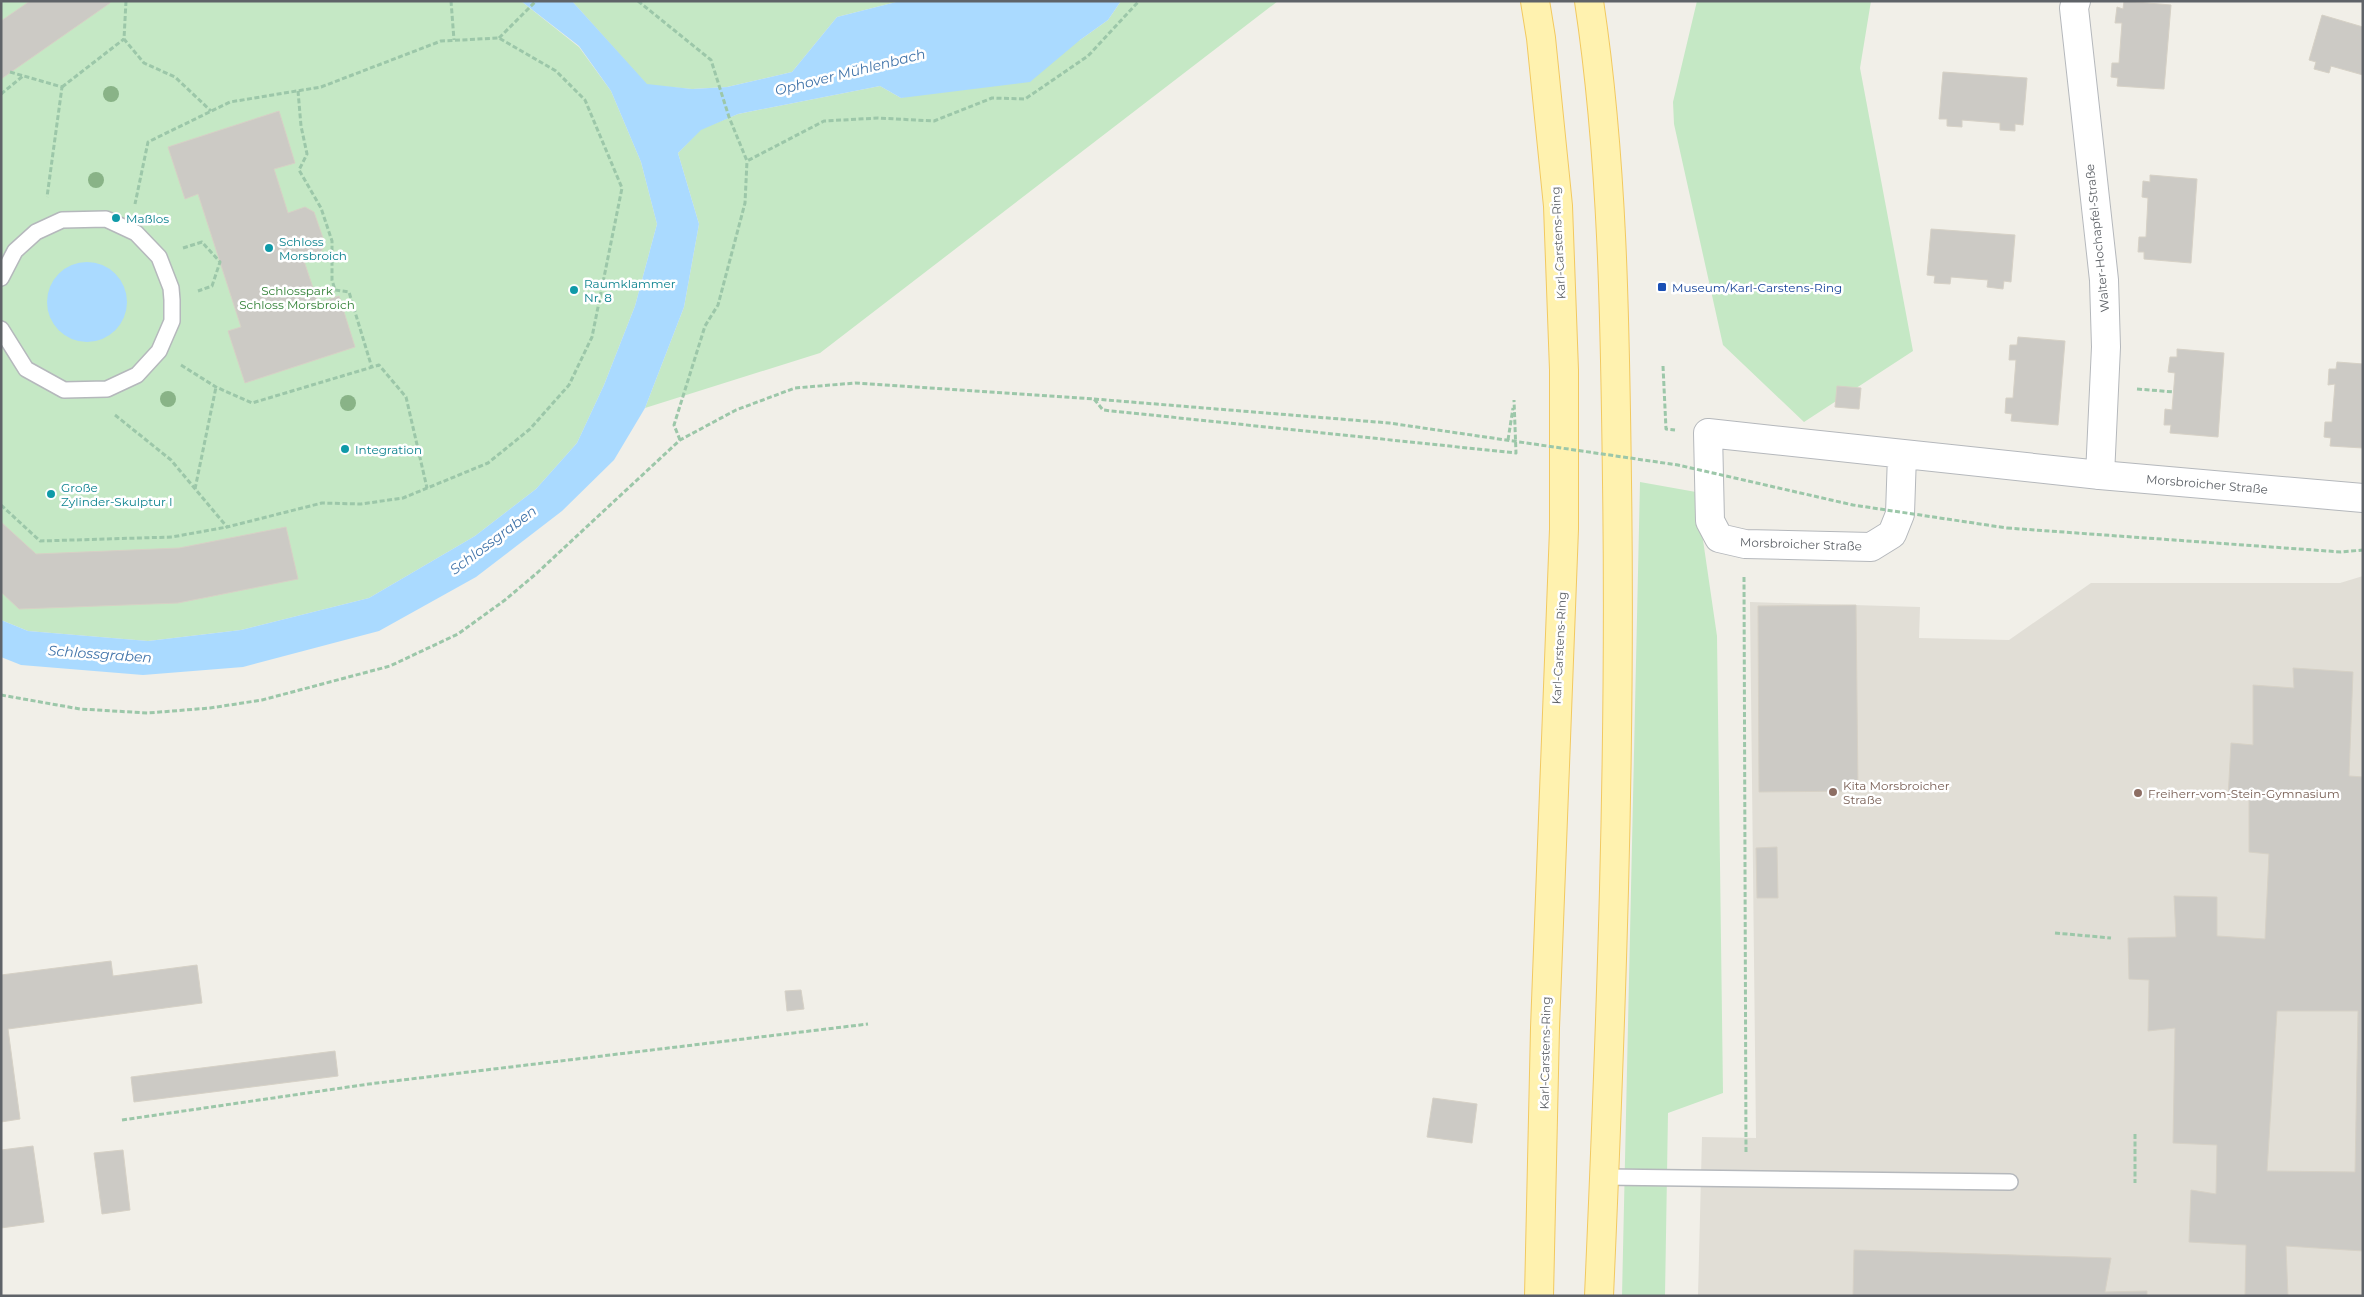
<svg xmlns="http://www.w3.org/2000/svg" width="2364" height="1297" viewBox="0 0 2364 1297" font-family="Montserrat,sans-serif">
  <rect width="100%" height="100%" fill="#f1efe8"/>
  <path fill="#e1ded6" d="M2363,576v720h-665l4,-159 54,1 -6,-536 170,5 -1,31 90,2 82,-57h249z"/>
  <g fill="#c5e8c5">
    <path d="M1,1h520l58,46 32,44 30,71 16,62 -22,82 -31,79 -27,58 -41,46 -61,47 -106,62 -128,32 -93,11 -120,-10 -27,-11z"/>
    <path d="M572,1h328l-63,16 -45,55 -65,15 -35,2 -45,-4z"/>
    <path d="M1121,1h157l-458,352 -175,55 39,-101 15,-83 -21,-71 23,-24 37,-15 142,-28 21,12 179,-58 28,-20z"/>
    <path d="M1697,1h174l-11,67 53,283 -109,71 -81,-77 -49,-221 -1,-22z"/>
    <path d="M1640,482l56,10 21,144 6,457 -55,20 -3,183h-43z"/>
  </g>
  <g fill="#aadaff">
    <path d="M521,1h51l75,83 45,5 35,-2 65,-15 45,-55 63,-16h221l-13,19 -28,20 -50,42 -129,16 -21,-12 -142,28 -37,16 -23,23 21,71 -15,83 -39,101 -31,52 -52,51 -86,66 -97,54 -136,36 -100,8 -122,-10 -20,-8v-37l27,11 120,10 93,-11 128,-32 106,-62 61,-47 41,-46 27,-58 31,-79 22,-82 -16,-62 -30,-71 -32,-45z"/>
    <circle cx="87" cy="302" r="40"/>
  </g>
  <g fill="#cccac5" stroke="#d6d1c6" fill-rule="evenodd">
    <path d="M30,1h80v2l-109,76v-58z"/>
    <path d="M2124,1l47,4 -7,84 -47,-3 1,-8 -7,-1 1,-14h7l3,-40h-7l2,-16 6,2z"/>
    <path d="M2322,15l41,12v48l-32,-9 -2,7 -15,-4 2,-7 -7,-2z"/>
    <path d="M1943,72l84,6 -4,47 -8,-1v7l-15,-1v-7l-38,-3v7l-15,-1v-7h-8z"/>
    <path d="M279,111l16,52 -21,6 14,44 17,-6 9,5 11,32 -4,8 -18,6 15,45 21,-7 16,51 -110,36 -17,-52 13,-4 -43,-133 -13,5 -17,-52z"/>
    <path d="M2150,175l47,4 -6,84 -47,-4v-7h-6l1,-15h7l2,-39 -6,-1 1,-16 7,1z"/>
    <path d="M1931,229l84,6 -4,47 -7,-1 -1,8 -16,-2 1,-7 -37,-3 -1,7 -16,-1 1,-7 -8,-1z"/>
    <path d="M2018,337l47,4 -7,84 -47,-4 1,-7 -7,-1 1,-15h7l3,-38h-7l1,-15h7z"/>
    <path d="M2177,349l47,4 -6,84 -48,-4 1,-8h-7l1,-16 7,1 3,-37 -7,-1 2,-15h7z"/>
    <path d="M2337,362l26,2v84l-33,-2 1,-8 -7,-1 1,-15h7l3,-38 -7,1 1,-16h7z"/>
    <path d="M1837,386l24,2 -2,21 -24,-2z"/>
    <path d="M1,522l35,32 143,-6 107,-21 12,52 -120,24 -159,6 -18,-17z"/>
    <path d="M1856,605l2,186 -99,1 -1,-186z"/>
    <path d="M2293,668l60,4 -4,104 14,1v474l-77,-5 2,50h-43l1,-51 -57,-3 2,-52 25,4 1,-49 -44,-2 2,-115 -27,3 1,-51 -20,-1 -1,-41 48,-1 -2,-41 43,1v39l48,3 4,-85 -20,-2v-53l-21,-1 3,-55 22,2v-60l41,3zM2277,1011h81l-3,161 -88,-1z"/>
    <path d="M1777,847l1,51h-21l-1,-50z"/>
    <path d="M111,961l2,15 84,-11 5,38 -194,26 12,90 -19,3v-147z"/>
    <path d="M801,990l3,19 -17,2 -2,-20z"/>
    <path d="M335,1051l3,25 -204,26 -3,-25z"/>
    <path d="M1433,1098l44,6 -5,39 -45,-6z"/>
    <path d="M33,1146l11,76 -43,6v-78z"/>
    <path d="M123,1150l7,60 -28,4 -8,-61z"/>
    <path d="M1854,1250l257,8 -6,34 42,-1v5h-294z"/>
  </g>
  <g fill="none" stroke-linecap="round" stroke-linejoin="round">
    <defs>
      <g id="lane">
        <path d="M1,278l14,-27 21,-19 26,-12 44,-1 30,14 23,24 12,31 1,12v21l-13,30 -22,24 -30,14 -43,1 -38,-21 -25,-40"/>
        <path d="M1605,1177l405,5"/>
      </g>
      <g id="street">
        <path d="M2076,1l-2,7 30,272 2,67 -6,128"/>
        <path d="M1902,455l-2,59 -8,20 -21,13 -126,-3 -26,-6 -9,-17 -2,-88 392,42 263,23"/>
      </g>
      <g id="primary">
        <path d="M1535,1l6,37 17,168 6,164v159l-19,499 -6,268"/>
        <path d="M1589,1c24,159 26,320 28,481 4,271 -6,543 -18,814"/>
      </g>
    </defs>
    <use href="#lane" stroke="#b5b8bc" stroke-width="18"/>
    <use href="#street" stroke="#b5b8bc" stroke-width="30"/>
    <use href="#primary" stroke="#f2c960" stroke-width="30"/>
    <g stroke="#9cc7a9" stroke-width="3" stroke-dasharray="5 2.5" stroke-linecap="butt">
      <path d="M126,1l-2,38 20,24 31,14 36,34"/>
      <path d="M451,1l3,39"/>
      <path d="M638,1l73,59 18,57 18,44 77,-40 54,-3 56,3 58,-23 33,1 63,-43 51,-55"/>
      <path d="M499,38l37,-37"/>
      <path d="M10,72l52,15 -15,110"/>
      <path d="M62,87l62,-48"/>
      <path d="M298,91l3,35 6,28 -8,16 22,38 11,33v39l3,10 14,2 23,76"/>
      <path d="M1,94l22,-18"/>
      <path d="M183,248l19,-6 18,20 -8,24 -14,5"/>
      <path d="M181,365l35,22 36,16 127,-38 27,32 21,91"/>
      <path d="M1663,366l3,63 9,1"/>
      <path d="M2137,389l37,3"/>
      <path d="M115,415l56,45 56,67 95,-24 39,1 42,-6 85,-35 42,-34 39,-44 23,-48 30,-149 -37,-88 -29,-29 -57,-33 -58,3 -120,46 -91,15 -82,40 -13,62"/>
      <path d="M680,440l-6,-15 31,-99 13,-21 27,-102 2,-42"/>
      <path d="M1508,440l5,-32"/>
      <path d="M195,489l21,-102"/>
      <path d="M1,505l39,36 132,-4 55,-10"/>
      <path d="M2007,528l334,24 22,-2"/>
      <path d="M1744,577l2,576"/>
      <path d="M1,695l79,14 68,4 62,-5 52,-8 128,-34 68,-32 47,-34 32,-27 143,-133 56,-30 59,-22 60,-5 239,16 9,11 413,43 -2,-53"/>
      <path d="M2055,933l56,5"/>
      <path d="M122,1120l247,-36 499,-60"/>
      <path d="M2135,1134v49"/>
    </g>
    <use href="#lane" stroke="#fff" stroke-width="15"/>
    <use href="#street" stroke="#fff" stroke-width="28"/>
    <use href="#primary" stroke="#fff2af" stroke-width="28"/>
    <path stroke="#9cc7a9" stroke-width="3" stroke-dasharray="5 2.5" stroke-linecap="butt" d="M1094,399l295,24 289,42 175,40 154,23"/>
  </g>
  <g fill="#89b387">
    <circle cx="111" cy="94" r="8"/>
    <circle cx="96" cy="180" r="8"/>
    <circle cx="168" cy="399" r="8"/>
    <circle cx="348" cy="403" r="8"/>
  </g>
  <g fill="#0f9aa8" stroke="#fff" stroke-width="2">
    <circle cx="116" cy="218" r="5"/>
    <circle cx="269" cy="248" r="5"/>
    <circle cx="574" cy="290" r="5"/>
    <circle cx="345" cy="449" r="5"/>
    <circle cx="51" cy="494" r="5"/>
  </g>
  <rect fill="#1a4fb4" stroke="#fff" stroke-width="2" x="1657" y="282" width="10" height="10" rx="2.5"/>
  <g fill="#8d6e63" stroke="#fff" stroke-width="2">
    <circle cx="1833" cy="792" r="5"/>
    <circle cx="2138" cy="793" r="5"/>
  </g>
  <g text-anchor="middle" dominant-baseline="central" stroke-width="5" stroke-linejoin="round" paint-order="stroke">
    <g font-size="12" fill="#0d838f" stroke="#fff" text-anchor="start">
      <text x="126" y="218">Maßlos</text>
      <text x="279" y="241">Schloss<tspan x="279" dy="14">Morsbroich</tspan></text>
      <text x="584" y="283">Raumklammer<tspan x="584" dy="14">Nr. 8</tspan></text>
      <text x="355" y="449">Integration</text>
      <text x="61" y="487">Große<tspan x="61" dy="14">Zylinder-Skulptur I</tspan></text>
    </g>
    <g font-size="12" fill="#5f6368" stroke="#fff">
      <text transform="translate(2097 238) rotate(-96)">Walter-Hochapfel-Straße</text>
      <text transform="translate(1558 243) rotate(-93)">Karl-Carstens-Ring</text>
      <text transform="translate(2207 484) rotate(5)">Morsbroicher Straße</text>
      <text transform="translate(1801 544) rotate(2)">Morsbroicher Straße</text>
      <text transform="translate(1559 648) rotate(-87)">Karl-Carstens-Ring</text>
      <text transform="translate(1545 1053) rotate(-89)">Karl-Carstens-Ring</text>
    </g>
    <g font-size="12" fill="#164399" stroke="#fff" text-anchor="start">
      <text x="1672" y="287">Museum/Karl-Carstens-Ring</text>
    </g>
    <g font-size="12" fill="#348238" stroke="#fff">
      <text x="297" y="290">Schlosspark<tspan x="297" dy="14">Schloss Morsbroich</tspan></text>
    </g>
    <g font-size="12" fill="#785e54" stroke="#fff" text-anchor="start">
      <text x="1843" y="785">Kita Morsbroicher<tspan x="1843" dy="14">Straße</tspan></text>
      <text x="2148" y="793">Freiherr-vom-Stein-Gymnasium</text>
    </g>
    <g font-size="14" font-style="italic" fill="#4174aa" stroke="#fff">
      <text transform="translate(850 72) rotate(-14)">Ophover Mühlenbach</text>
      <text transform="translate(493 540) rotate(-37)">Schlossgraben</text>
      <text transform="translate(100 654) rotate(4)">Schlossgraben</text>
    </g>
  </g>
  <rect width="2364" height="1297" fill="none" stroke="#5f6368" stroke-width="5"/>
</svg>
